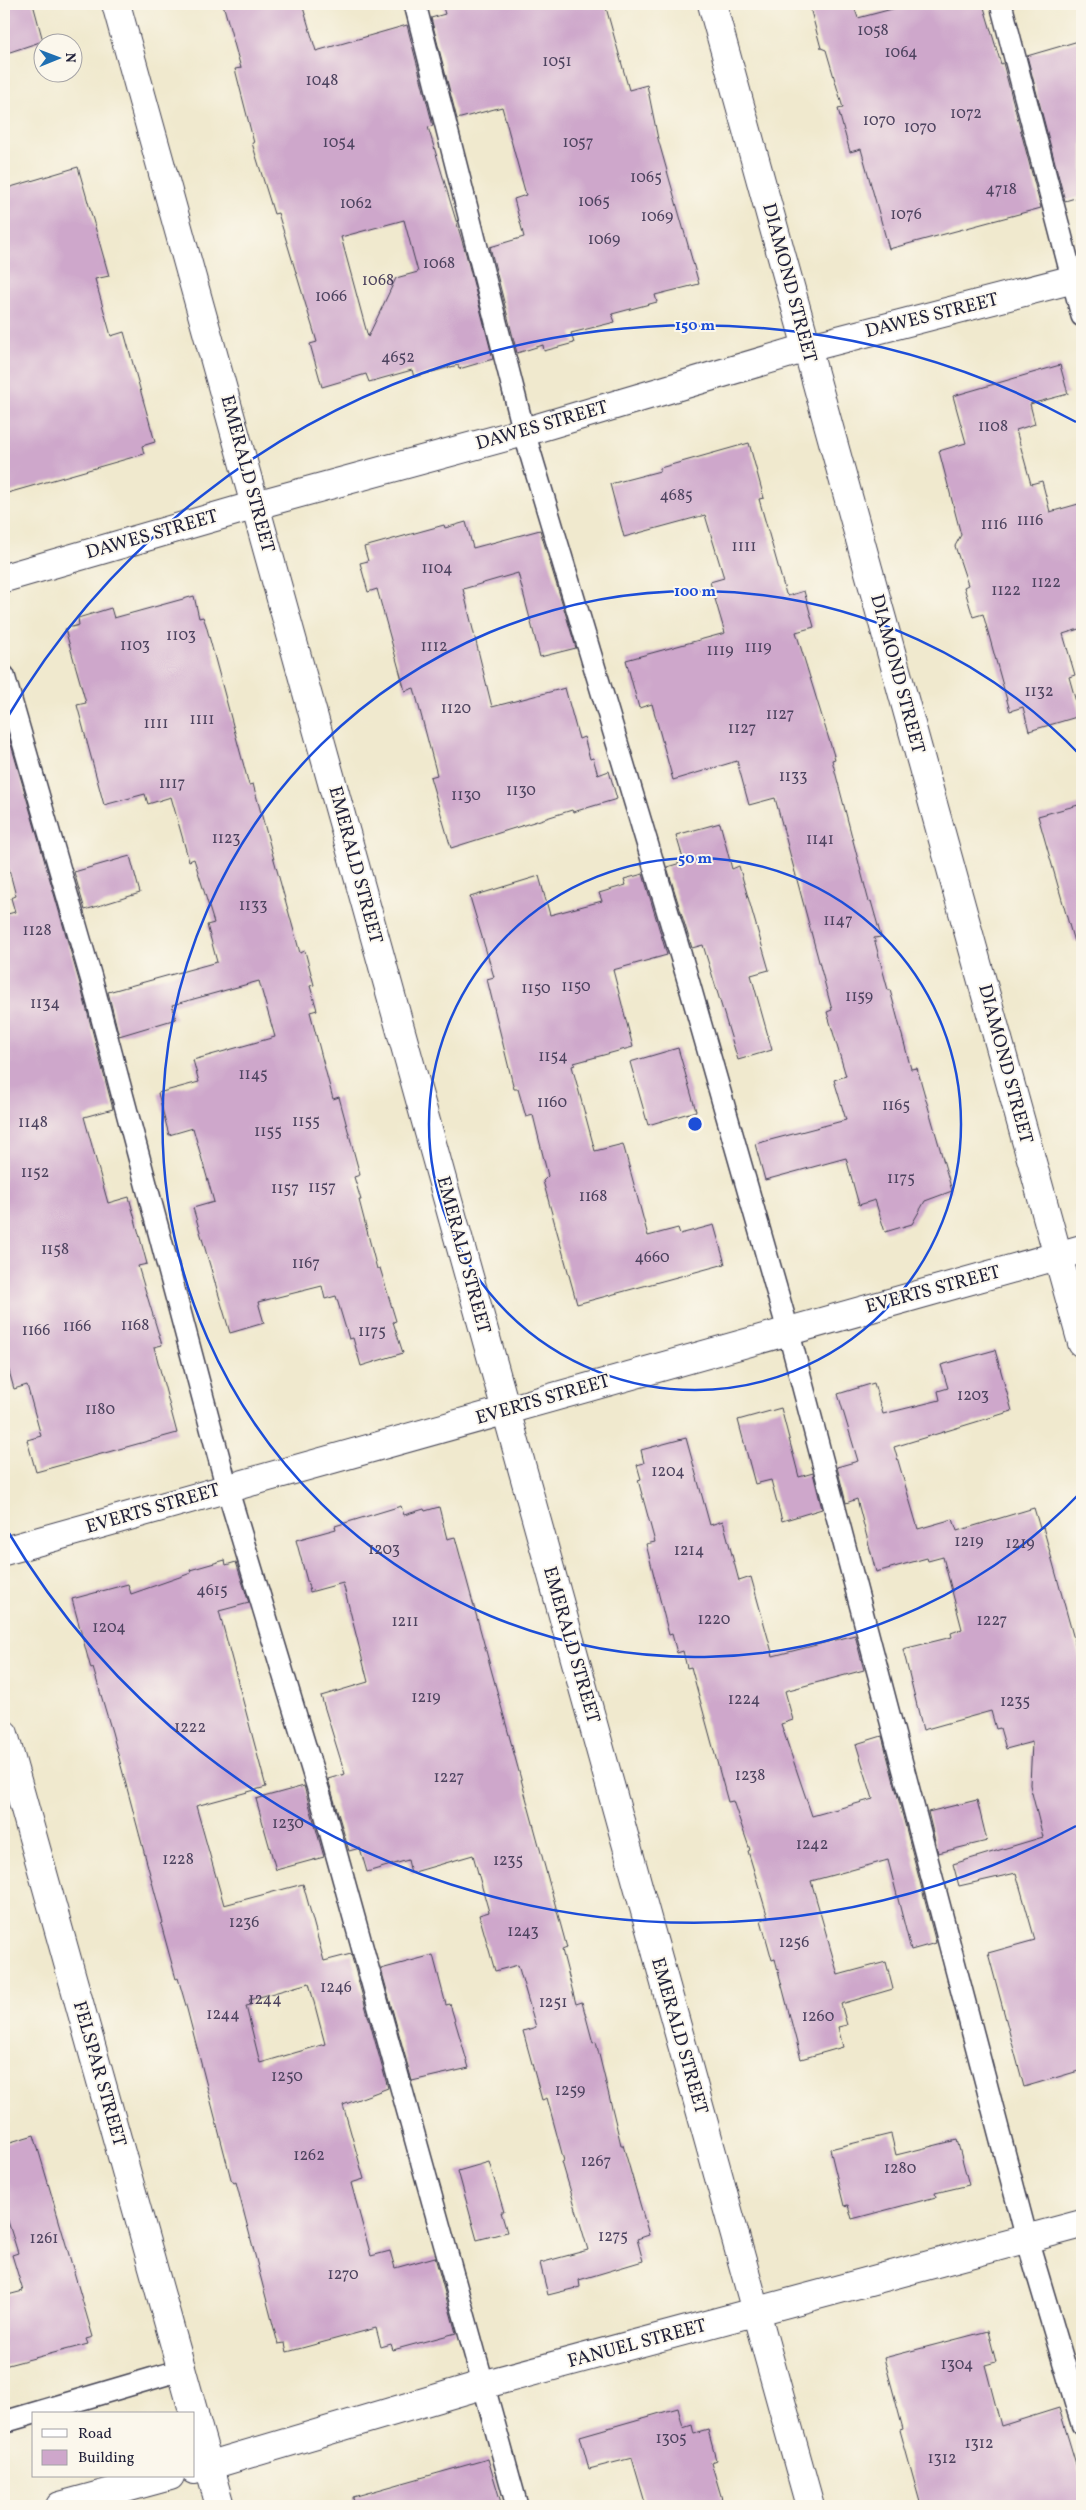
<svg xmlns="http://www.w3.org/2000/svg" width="1086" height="2510" viewBox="0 0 1086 2510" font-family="Vollkorn,serif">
  <rect width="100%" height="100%" fill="#fbf7ec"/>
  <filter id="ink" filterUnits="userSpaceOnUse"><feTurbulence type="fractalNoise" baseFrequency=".02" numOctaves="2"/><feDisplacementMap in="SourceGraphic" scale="10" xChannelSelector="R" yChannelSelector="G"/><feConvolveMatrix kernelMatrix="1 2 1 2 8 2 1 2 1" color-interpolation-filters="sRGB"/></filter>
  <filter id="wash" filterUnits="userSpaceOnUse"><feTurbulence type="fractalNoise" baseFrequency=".0096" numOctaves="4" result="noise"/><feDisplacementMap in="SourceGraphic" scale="20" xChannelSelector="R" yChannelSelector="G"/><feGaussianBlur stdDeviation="1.12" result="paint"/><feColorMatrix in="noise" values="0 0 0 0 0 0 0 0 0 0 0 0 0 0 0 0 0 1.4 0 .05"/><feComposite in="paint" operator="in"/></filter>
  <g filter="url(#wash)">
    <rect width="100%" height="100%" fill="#f0e9ce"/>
    <g id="blocks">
      <g fill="#cea7cb" fill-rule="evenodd">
        <path d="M4,4h29l10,37 -39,13z"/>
        <path d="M223,4h79l14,47 91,-26 26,101 -5,1 38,127 27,105 -34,10 -1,-4 -44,12 -2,-7 -43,12 -3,-8 -44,13 -12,-43 7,-2 -39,-129 -4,1 -22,-71h2l-19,-74 6,-1zM404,220l14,52 -22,6 -28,59 -27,-100z"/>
        <path d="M442,4h163l24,86 18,-5 11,54 41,145 -44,11 2,7 -45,12 3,8 -44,11 3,10 -30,8 -1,-6 -26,8 -27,-106 34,-10 -10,-38 12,-4 -24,-88 -45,12 -26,-101 14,-4z"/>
        <path d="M809,4h44l5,14 53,-14h72l18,60 2,-1 38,145 -152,41 -28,-100 -11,3 -12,-43 5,-1 -17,-58 -5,-2z"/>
        <path d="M1082,40v156l-17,5 -38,-145z"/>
        <path d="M78,167l31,109 -14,3 16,57 13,-4 31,110 -13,4 2,8 -140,40v-305z"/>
        <path d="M1060,365l8,29 -38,10 5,20 -19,6 15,54 11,-3 8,31 32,-9v125l-19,6 12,41 -6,2 11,39 -51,15 -6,-24 -13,4 -27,-97 -10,3 -9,-30 4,-2 -13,-39 6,-11 -22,-84 27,-8 -13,-47z"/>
        <path d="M749,443l15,55 -5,1 27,95 2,2 16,-5 10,36 -18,5 39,127 -3,1 37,142 2,-1 9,32 1,4 -7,1 14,52h2l21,79 6,-1 35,123 -27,10 -13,23 -27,8 -10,-32 -16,5 -13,-47 -81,22 -10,-36 91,-24 -12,-40 12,-4 -19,-64 5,-2 -57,-212 -26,7 -12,-44 -64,19 -21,-76 -13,4 -13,-48 99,-27 -15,-51 14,-4 -19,-63 -81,22 -14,-53 50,-13v-3z"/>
        <path d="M466,522l7,26 67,-18 36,118 -36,9 -22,-84 -55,16 29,118 73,-19 14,51 5,-2 6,22 3,-1 5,17 11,-4 8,28 -44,13 -1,-2 -121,38 -21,-71 7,-2 -23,-87 -9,3 -28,-102 -9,3 -8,-29 8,-2 -4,-14 80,-22 1,3z"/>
        <path d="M194,596l5,22 4,-1 3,8 43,160 4,-1 47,169 5,-2 9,34 -4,1 7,24 -7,2 23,87 6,-2 21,78 -6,2 7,23h-2l18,69 3,-1 16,53 -3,1 10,31 -42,13 -8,-28 -4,1 -13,-43 -11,3 -3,-13 -64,16 6,21 -34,10 -37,-125 21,-6 -21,-74 -24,7 -11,-42 41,-11 -6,-22 82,-23 -16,-56 -87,24 4,14 -57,17 -11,-44 109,-30 -10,-37 7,-2 -20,-64 -5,2 -18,-64 -23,7 -3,-10 -41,11 -27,-100 9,-2 -21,-74 14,-4 -1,-7 33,-10 3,10z"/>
        <path d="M4,720l76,264 33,125 -29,8 24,86 21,-6 18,67 -9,2 24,79 -8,2 23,86 -141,39 -9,-32 14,-4 -14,-51 -13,4 -10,-36v-438l11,-3 -4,-14 5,-2 -12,-46z"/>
        <path d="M1082,804v137l-8,1 -36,-126z"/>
        <path d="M720,823l12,46 7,-3 30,104 -18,5 21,75 -34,10 -35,-115 -11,3 -25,-81 17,-5 -8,-27z"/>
        <path d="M130,856l10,37 -55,17 -11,-38z"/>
        <path d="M643,874l24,81 -54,15 20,77 -59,16 1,2 -3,1 23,85 28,-7 25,92 30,-8 2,6 34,-9 11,39 -148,40 -34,-123 5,-5 -15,-61 -7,2 -8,-28h-4l-27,-110 7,-2 -24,-80 69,-21 11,39 52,-14 -3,-8 27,-8 -2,-6z"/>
        <path d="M678,1048l18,63 -48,14 -18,-63z"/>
        <path d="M995,1350l17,61 -118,36 24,82 35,-10 4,12 77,-23 6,20 3,-1 39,141v402l-58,17 -36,-134 47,-13 -19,-67 -57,13 -6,-22 90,-27 -13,-52 2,-43 -26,7 -6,-21 -4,1 -5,-18 -68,19 -20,-81 49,-12 -1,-4 11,-4 -19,-72 -15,4 -1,-3 -51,14 -19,-73 -11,4 -9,-36 21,-6 -20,-67 36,-11 9,31 57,-14 -2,-9 10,-3 -7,-23z"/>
        <path d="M781,1408l18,69 14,-4 9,36 -40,12 -11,-41 -16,4 -17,-64z"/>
        <path d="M686,1438l24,87 13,-4 16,60 12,-4 22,79 82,-21 9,35 -79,21 8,29 -12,4 31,92 61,-17 -17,-55 26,-8 54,207 -25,7 -23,-90 -77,21 27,94 48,-13 7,27 -52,15 6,21 -9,2 5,20 -42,12 -26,-100 -3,1 -11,-40 7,-2 -20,-67 2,-1 -17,-49 -5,1 -37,-135 -4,1 -4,-17 -6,2 -5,-19 -3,1 -23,-91 9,-2 -17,-62 3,-1 -4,-14 7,-2 -3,-13z"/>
        <path d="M401,1506l3,9 20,-6 1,2 14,-4 8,32 8,-2 112,411 -5,2 14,54 6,-2 11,41 3,-1 25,103h2l26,90 -12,4 6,22 -64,19 1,7 -32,8 -8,-32 48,-13 -26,-88 2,-1 -17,-63 -5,2 -19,-69 13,-4 -18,-62 -23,6 -16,-56 10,-3 -16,-57 -62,18 -3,-13 -41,12 -7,-24 -11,3 -21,-72 17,-5 -24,-78 47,-14 -25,-99 -33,9 -14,-52 40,-11 -1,-3z"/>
        <path d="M225,1560l1,5 10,-3 13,41 -30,8 47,176 -70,19 28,99 79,-21 21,77 27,-7 37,134 -45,17 21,74 -13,4 20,73 19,-5 5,17 40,-11 21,76 -63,17 -2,-6 -10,3 -5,-19 -89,24 -2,-9 -7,1 -42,-162 -2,1 -3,-4 -44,-170 -9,-31 -2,1 -15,-55 2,-1 -51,-191 -19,-64 -2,1 -19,-70 56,-15 3,10 60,-21 -1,-3zM309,1983l16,61 -65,19 -14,-57 5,-1 -2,-5z"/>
        <path d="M304,1786l20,71 -48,13 -20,-71z"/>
        <path d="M977,1800l10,41 -49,12 -10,-41z"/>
        <path d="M433,1955l13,50 4,-1 19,64 -57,13 -31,-112z"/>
        <path d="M891,2134l5,21 61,-15 12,45 -34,8 1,4 -84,22 -4,-14 -4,1 -14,-57z"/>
        <path d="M34,2135l59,202 -7,2 2,5 -84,22v-70l19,-5 -11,-36 6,-2 -11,-35h-3v-74z"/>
        <path d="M489,2162l15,50h-3l6,20 -30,8 -19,-69z"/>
        <path d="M988,2331l8,31 -11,3 16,61 58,-18 23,76v22h-161l-21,-76 3,-1 -19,-71z"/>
        <path d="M678,2408l5,20 9,-3 2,9 14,-4 8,30 -5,2 13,44h-78l-14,-48 -43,11 -9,-33z"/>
        <path d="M488,2459l14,47h-148l-1,-9z"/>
      </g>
    </g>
  </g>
  <g filter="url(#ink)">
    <use href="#blocks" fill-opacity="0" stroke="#414051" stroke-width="1"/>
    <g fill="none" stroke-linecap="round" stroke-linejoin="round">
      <defs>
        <g id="service">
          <path d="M415,4l109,428 162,541 102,357 239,909 55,185"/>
          <path d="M1001,4l81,312"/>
          <path d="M4,676l88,305 135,507 95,314 195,704"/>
          <path d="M4,2422l177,-52"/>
        </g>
        <g id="minor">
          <path d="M116,4l694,2502"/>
          <path d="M712,4l370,1339"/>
          <path d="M4,578l252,-73 268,-73 283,-84 275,-71"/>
          <path d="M4,1551l1078,-302"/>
          <path d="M4,1734l190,680"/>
          <path d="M194,2414l26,92"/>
        </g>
        <g id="tertiary">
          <path d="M194,2470l288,-85 600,-161"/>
          <path d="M60,2506l110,-30"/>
        </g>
      </defs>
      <use href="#service" stroke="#414051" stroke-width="24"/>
      <use href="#minor" stroke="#414051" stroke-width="30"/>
      <use href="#tertiary" stroke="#414051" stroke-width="30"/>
      <use href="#service" stroke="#fff" stroke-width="21"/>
      <use href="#minor" stroke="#fff" stroke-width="28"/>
      <use href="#tertiary" stroke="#fff" stroke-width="28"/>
    </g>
  </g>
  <g fill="none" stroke="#1d4ed8" stroke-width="2.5">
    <circle cx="695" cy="1124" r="266"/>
    <path d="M1082 1491A533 533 0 1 1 1082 757"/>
    <path d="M1076 1826A799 799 0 0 1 7 1530M7 718A799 799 0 0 1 1076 422"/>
  </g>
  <g text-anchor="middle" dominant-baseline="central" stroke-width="4" stroke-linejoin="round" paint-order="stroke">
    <g font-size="16" fill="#4d435f">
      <text x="873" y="31">1058</text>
      <text x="901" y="53">1064</text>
      <text x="557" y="62">1051</text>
      <text x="322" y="81">1048</text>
      <text x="966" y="114">1072</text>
      <text x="879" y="121">1070</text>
      <text x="920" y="128">1070</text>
      <text x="339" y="143">1054</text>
      <text x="578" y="143">1057</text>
      <text x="646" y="178">1065</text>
      <text x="1001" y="190">4718</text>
      <text x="594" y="202">1065</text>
      <text x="356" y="204">1062</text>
      <text x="906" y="215">1076</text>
      <text x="657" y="217">1069</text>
      <text x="604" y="240">1069</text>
      <text x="439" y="264">1068</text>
      <text x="378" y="281">1068</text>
      <text x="331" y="297">1066</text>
      <text x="398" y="358">4652</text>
      <text x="993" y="427">1108</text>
      <text x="676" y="496">4685</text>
      <text x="1030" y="521">1116</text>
      <text x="994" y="525">1116</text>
      <text x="744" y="547">1111</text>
      <text x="437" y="569">1104</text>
      <text x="1046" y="583">1122</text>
      <text x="1006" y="591">1122</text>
      <text x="181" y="636">1103</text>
      <text x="135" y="646">1103</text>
      <text x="434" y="647">1112</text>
      <text x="758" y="648">1119</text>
      <text x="720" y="651">1119</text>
      <text x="1039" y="692">1132</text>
      <text x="456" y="709">1120</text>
      <text x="780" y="715">1127</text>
      <text x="202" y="720">1111</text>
      <text x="156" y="724">1111</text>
      <text x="742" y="729">1127</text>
      <text x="793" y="777">1133</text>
      <text x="172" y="784">1117</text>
      <text x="521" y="791">1130</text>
      <text x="466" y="796">1130</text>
      <text x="226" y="839">1123</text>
      <text x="820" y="840">1141</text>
      <text x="253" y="906">1133</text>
      <text x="838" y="921">1147</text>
      <text x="37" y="931">1128</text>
      <text x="576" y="987">1150</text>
      <text x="536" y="989">1150</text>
      <text x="859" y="997">1159</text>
      <text x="45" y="1004">1134</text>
      <text x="553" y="1057">1154</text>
      <text x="253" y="1075">1145</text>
      <text x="552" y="1103">1160</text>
      <text x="896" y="1106">1165</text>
      <text x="306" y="1122">1155</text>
      <text x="33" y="1123">1148</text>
      <text x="268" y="1132">1155</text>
      <text x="35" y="1173">1152</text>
      <text x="901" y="1179">1175</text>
      <text x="322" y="1188">1157</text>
      <text x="285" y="1189">1157</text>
      <text x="593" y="1197">1168</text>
      <text x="55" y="1250">1158</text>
      <text x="652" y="1258">4660</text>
      <text x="306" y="1264">1167</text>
      <text x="135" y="1326">1168</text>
      <text x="77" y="1327">1166</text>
      <text x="36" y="1331">1166</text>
      <text x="372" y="1332">1175</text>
      <text x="973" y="1396">1203</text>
      <text x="100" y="1410">1180</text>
      <text x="668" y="1472">1204</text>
      <text x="969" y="1542">1219</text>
      <text x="1020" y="1544">1219</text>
      <text x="384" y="1550">1203</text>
      <text x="689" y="1551">1214</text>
      <text x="212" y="1591">4615</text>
      <text x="714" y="1620">1220</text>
      <text x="992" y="1621">1227</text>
      <text x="405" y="1622">1211</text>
      <text x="109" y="1628">1204</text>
      <text x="426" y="1698">1219</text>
      <text x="744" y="1700">1224</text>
      <text x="1015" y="1702">1235</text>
      <text x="190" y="1728">1222</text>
      <text x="750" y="1776">1238</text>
      <text x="449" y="1778">1227</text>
      <text x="288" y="1824">1230</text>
      <text x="812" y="1845">1242</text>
      <text x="178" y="1860">1228</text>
      <text x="508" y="1861">1235</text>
      <text x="244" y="1923">1236</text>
      <text x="523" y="1932">1243</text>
      <text x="794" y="1943">1256</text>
      <text x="336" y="1988">1246</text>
      <text x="265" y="2000">1244</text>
      <text x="553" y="2003">1251</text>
      <text x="223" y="2015">1244</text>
      <text x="818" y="2017">1260</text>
      <text x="287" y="2077">1250</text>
      <text x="570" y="2091">1259</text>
      <text x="309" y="2156">1262</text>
      <text x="596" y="2162">1267</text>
      <text x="900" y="2169">1280</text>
      <text x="613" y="2237">1275</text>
      <text x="44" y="2239">1261</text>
      <text x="343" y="2275">1270</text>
      <text x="957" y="2365">1304</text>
      <text x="671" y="2439">1305</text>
      <text x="979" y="2444">1312</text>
      <text x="942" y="2459">1312</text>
    </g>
    <g font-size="19" fill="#22223b" stroke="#fbf7ec">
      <text transform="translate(789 283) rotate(75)">DIAMOND STREET</text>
      <text transform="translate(932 316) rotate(-14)">DAWES STREET</text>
      <text transform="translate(542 426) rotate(-16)">DAWES STREET</text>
      <text transform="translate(247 474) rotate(75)">EMERALD STREET</text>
      <text transform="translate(152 535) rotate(-16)">DAWES STREET</text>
      <text transform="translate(897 674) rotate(75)">DIAMOND STREET</text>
      <text transform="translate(355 865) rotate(75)">EMERALD STREET</text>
      <text transform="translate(1005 1064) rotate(75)">DIAMOND STREET</text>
      <text transform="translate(463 1255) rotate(75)">EMERALD STREET</text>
      <text transform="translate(933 1290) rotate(-15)">EVERTS STREET</text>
      <text transform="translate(543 1400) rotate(-16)">EVERTS STREET</text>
      <text transform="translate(153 1509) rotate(-16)">EVERTS STREET</text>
      <text transform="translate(571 1645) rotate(74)">EMERALD STREET</text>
      <text transform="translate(679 2036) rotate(74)">EMERALD STREET</text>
      <text transform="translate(99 2074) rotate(74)">FELSPAR STREET</text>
      <text transform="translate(637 2344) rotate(-15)">FANUEL STREET</text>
    </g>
  </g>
  <circle cx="695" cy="1124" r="8" fill="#1d4ed8" stroke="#fbf7ec" stroke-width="2.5"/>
  <g font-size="15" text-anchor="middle" font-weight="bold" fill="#1d4ed8" stroke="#fbf7ec" stroke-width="4" stroke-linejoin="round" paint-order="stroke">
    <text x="695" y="330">150 m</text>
    <text x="695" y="596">100 m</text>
    <text x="695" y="863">50 m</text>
  </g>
  <rect width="1086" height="2510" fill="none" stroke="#fbf7ec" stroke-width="20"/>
  <rect x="32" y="2412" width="162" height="65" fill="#fbf7ec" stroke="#a4a2a5"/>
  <rect x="42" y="2429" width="25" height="8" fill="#ffffff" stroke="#a4a2a5"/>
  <text x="78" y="2438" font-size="15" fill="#22223b">Road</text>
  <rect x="42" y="2450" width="25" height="15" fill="#cea7cb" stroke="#a4a2a5"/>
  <text x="78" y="2462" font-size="15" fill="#22223b">Building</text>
  <g transform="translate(58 58) rotate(89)"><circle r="24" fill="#fbf7ec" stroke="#a4a2a5"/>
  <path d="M0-4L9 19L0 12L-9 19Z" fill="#1f6fb2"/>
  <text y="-8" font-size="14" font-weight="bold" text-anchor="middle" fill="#22223b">N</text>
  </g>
</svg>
